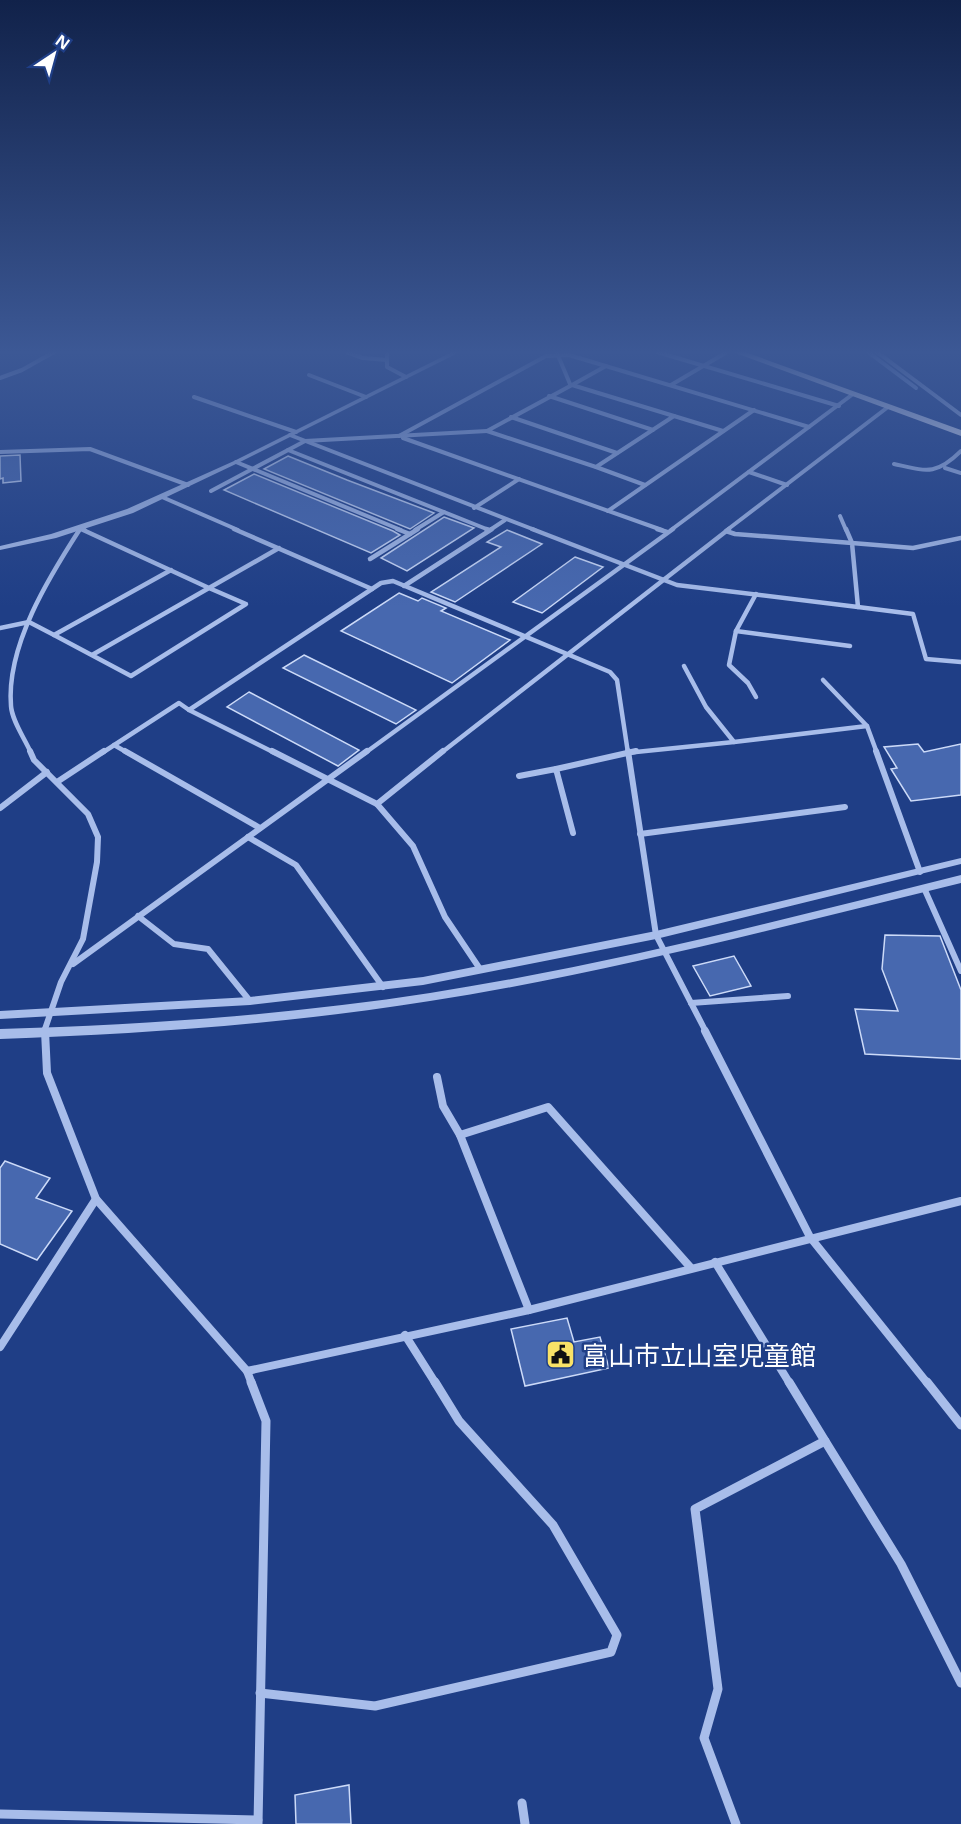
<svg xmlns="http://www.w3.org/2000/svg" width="961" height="1824" viewBox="0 0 961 1824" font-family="'Noto Sans','Noto Sans JP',sans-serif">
  <rect width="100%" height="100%" fill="#1f3e86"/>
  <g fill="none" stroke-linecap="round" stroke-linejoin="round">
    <path stroke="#9bb6ec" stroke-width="4" d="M868,352l48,36"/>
  </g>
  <g fill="#4768af" stroke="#ccdaf8" stroke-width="1.5">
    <path d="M20,455l1,26 -18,2v-5l-3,1v-23z"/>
    <path d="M288,456l59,24 87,33 -24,16 -146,-60z"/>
    <path d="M254,474l139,57 7,4 -29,18 -147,-63z"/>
    <path d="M444,517l30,11 -67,43 -26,-13z"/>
    <path d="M507,530l35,14 -87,58 -24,-10 70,-45 -14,-5z"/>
    <path d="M575,557l28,10 -61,46 -29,-11z"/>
    <path d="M399,593l19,8 4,-3 24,10 -5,3 69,29 -58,43 -111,-52z"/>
    <path d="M304,655l112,55 -20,14 -113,-56z"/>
    <path d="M249,692l110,58 -21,16 -111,-59z"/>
    <path d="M918,744l6,8 37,-8v51l-50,6 -20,-32 6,-1 -13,-21z"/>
    <path d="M885,935l55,1 21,54v69l-96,-5 -10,-45 43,2 -16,-42z"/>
    <path d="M734,956l17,30 -41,10 -17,-30z"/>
    <path d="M5,1161l45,17 -14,20 36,13 -35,49 -37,-16v-76z"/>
    <path d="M567,1318l7,24 26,-5 9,31 -84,18 -14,-57z"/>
    <path d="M349,1785l2,39h-55l-1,-29z"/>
  </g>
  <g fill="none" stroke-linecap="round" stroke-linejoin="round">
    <g stroke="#a8bdea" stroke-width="4">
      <path d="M346,352l17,6 24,2"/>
      <path d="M387,352v15l19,10"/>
      <path d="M657,352l182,54"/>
      <path d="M877,352l84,63"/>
      <path d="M557,353l13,31"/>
      <path d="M309,375l57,22"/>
      <path d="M0,378l22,-8 32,-18"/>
      <path d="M572,385l102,31 -78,51 -109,-36z"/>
      <path d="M572,385l34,-19"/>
      <path d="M671,385l56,-33"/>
      <path d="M549,396l104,34"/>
      <path d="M194,397l102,35"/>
      <path d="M674,416l49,15"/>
      <path d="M511,417l106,36"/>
      <path d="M290,435l245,95"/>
      <path d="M399,436l147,-80 23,-1 240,72"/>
      <path d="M403,438l259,92"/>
      <path d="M288,450l201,80"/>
      <path d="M0,452l90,-3 98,36"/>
      <path d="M236,462l165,68"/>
      <path d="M894,464c32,7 42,12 67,-13"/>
      <path d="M596,467l49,18"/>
      <path d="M945,468l16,5"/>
      <path d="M749,472l38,13"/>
      <path d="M211,491l94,-50 182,-10"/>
      <path d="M162,497l76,33"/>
      <path d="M474,508l45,-29"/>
      <path d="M608,511l146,-101"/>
      <path d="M840,516l6,14"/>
      <path d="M79,530l1,-2 5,2"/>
      <path d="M415,530l29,-18"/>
      <path d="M490,530l15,-10"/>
      <path d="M671,530l182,-136"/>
      <path d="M727,530l161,-123"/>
    </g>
    <g stroke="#a8bdea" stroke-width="4.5">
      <path d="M81,529l128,59 70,-40"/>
      <path d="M234,529l138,60"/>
      <path d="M397,529l13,5"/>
      <path d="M486,529l3,1"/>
      <path d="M532,529l145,56 181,22 -6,-64 -117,-9 -9,-3"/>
      <path d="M657,529l10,3"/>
      <path d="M846,529l6,14 61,5 48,-10"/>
      <path d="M370,559l48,-30"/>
      <path d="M404,586l88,-57"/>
      <path d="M756,594l-20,37 114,15"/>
      <path d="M858,607l55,7 13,45 35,3"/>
      <path d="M0,628l29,-6 25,13 117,-65"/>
      <path d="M736,631l-7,34 19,18 8,14"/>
      <path d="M54,635l77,41 115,-72 -37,-16 -117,67"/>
      <path d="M823,680l44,46 10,27"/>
      <path d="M189,710l86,43"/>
      <path d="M734,742l133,-16"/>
      <path d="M114,745l14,8"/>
      <path d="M31,753c-6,-14 -19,-32 -20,-47 -5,-60 38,-129 69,-177"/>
      <path d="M102,753l77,-50 10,7 192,-127 12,-2 217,91 7,8 11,73"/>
      <path d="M365,753l308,-224"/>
      <path d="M441,753l288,-224"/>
      <path d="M626,753l108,-11 -28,-35 -22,-41"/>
    </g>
    <g stroke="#a8bdea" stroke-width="6">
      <path d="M30,751l4,9 54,54 10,23 -1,25 -14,77 -22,43 -17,50"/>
      <path d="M125,751l135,77"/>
      <path d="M272,751l105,53 66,-53"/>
      <path d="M628,751l28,184 50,97"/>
      <path d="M876,751l44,121"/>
      <path d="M556,769l80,-18"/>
      <path d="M519,776l37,-7 17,64"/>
      <path d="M57,782l47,-31"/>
      <path d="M377,804l36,42 32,71 35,52"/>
      <path d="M0,808l47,-36"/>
      <path d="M640,834l205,-27"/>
      <path d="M248,837l48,28 87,122"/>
      <path d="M924,888l37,83"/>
      <path d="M138,916l36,28 34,5 42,52"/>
      <path d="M73,964l294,-213"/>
      <path d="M691,1003l97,-7"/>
    </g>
    <g stroke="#a8bdea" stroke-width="8">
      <path d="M45,1031l2,42 49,126 151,172 5,13"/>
      <path d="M705,1031l105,206 118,147"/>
      <path d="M437,1077l6,29 17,29 88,-28 143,161"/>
      <path d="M460,1135l69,175"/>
      <path d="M715,1262l75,122"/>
      <path d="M405,1335l31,49"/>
      <path d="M0,1347l96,-148"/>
      <path d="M247,1371l282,-61 432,-109"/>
    </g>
    <g stroke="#a8bdea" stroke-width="9">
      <path d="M251,1382l15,39 -8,403"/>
      <path d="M927,1382l34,43"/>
      <path d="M825,1441l76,123 60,119"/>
      <path d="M260,1693l115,13 236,-54 6,-17 -64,-110 -94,-104 -24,-39"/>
      <path d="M522,1803l3,21"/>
      <path d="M0,1814l258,6"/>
      <path d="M736,1824l-32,-86 14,-49 -23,-180 130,-68 -36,-59"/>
    </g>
    <g fill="#a8bdea" fill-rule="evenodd">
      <path d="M452,352h8l-222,111 -105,50 -77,25 -56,12v-4l51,-12 76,-25 107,-48z"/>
      <path d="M961,858v6l-305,75 -233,46 -173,20 -250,14v-8l250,-14 173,-20 233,-46z"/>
      <path d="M961,875v8c-176,43 -352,90 -531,118 -143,23 -286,33 -430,38v-10c144,-4 287,-14 430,-36 179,-28 355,-74 531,-118z"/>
    </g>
    <path fill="#ecf0fe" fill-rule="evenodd" d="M733,352h12l216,78v6z"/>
  </g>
  <linearGradient id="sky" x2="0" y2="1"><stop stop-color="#11224a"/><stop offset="0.58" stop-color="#3c5895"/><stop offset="1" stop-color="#3c5895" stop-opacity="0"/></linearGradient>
  <rect width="961" height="607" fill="url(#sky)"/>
  <defs>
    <symbol id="civic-square" viewBox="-11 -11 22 22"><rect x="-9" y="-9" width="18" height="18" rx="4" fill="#f9e267" stroke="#1f3e86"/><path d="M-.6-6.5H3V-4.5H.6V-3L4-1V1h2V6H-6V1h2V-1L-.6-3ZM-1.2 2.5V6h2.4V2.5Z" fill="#111"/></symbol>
  </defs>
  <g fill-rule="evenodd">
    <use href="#civic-square" x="544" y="1338" width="33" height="33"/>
  </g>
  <g text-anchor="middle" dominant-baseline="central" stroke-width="5" stroke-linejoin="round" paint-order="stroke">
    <g font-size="26" fill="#fff" stroke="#1f3e86" text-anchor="start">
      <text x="582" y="1355">富山市立山室児童館</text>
    </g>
  </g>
  <g transform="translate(54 54) rotate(36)" stroke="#1f3e86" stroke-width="4.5" paint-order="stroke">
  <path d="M0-4.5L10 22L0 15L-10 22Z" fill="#ffffff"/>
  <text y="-9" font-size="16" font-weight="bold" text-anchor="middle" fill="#ffffff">N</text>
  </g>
</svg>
